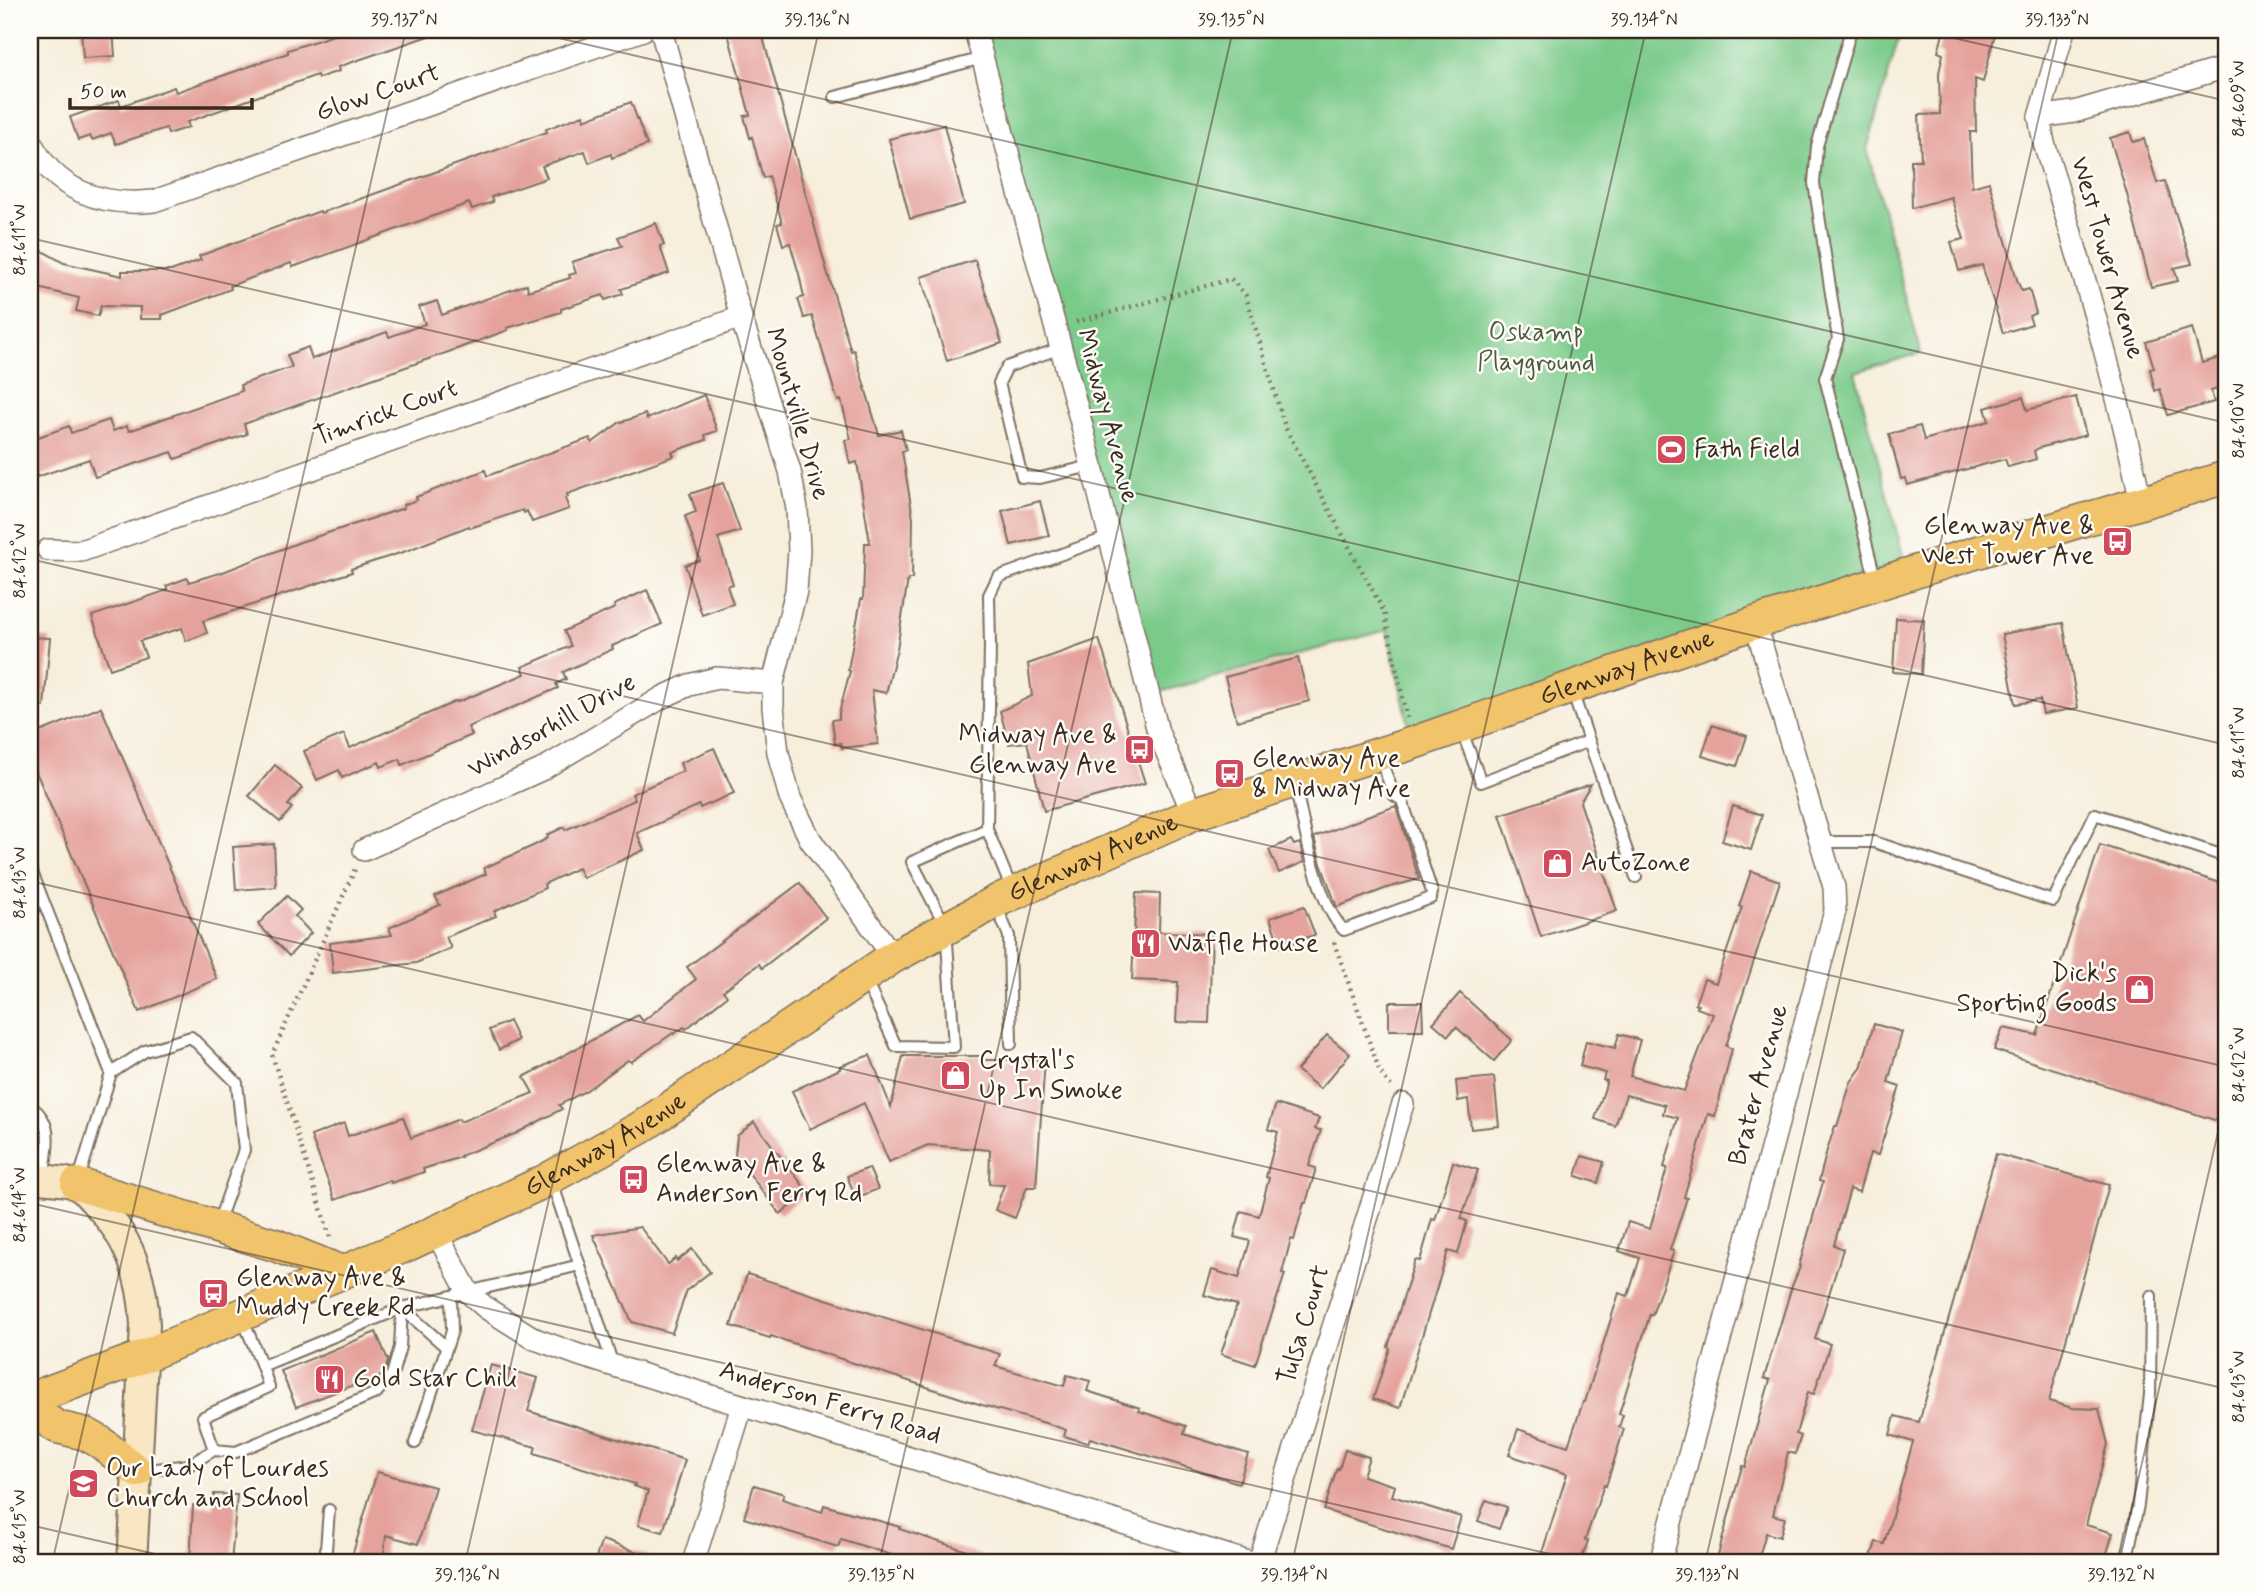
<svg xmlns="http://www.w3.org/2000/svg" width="2257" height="1593" viewBox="0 0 2257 1593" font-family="Mynerve,sans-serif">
  <rect width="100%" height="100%" fill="#fdfcf7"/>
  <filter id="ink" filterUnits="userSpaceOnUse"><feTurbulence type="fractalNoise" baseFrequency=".0143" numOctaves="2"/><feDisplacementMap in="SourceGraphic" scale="14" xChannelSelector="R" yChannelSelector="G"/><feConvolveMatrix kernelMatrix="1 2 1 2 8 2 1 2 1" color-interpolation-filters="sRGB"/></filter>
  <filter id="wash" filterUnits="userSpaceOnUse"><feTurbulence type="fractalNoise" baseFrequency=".00686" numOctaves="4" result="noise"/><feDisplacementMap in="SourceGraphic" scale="28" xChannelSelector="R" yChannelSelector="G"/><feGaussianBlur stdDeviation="1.57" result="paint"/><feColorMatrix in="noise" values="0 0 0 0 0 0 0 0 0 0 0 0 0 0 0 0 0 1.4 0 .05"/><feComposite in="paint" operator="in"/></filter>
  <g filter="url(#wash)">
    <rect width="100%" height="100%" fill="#f7eedc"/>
    <path fill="#7aca8a" stroke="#5a7a54" stroke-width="2" d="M975,30h926l-34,119 54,204 -66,19 53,202 -495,169 -26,-113 -238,65z"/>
    <g id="blocks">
      <g fill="#e5a29c">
        <path d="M81,30h32l2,26 -32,2z"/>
        <path d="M349,30h88v3l-99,34 1,4 -21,7 -1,-3 -130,47 2,5 -21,7 -2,-6 -50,16 -5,-11 -19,7 -2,-4 -12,4 -8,-23 49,-17 2,6 53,-19 2,5 112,-39v-3z"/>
        <path d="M727,30h34l63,231 27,90 3,-1 25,85 22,-5 5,20 -4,1 11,67 -1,61h-4l-11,70 -11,44 -14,-3 6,54 -36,4 -1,-5 -6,1 -3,-24 7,-1v-6l11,-42 -2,-1 13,-71h2l2,-56h5l-13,-81 -7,2 -5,-24 6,-1 -10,-39 -3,1 -4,-11 -22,-74 -8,2 -6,-19 6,-2 -5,-23 -9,-31 -7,2 -6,-21 5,-1 -13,-47 -6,2 -11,-41 -2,1 -6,-22 6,-1z"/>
        <path d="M1944,30h52l-13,52 -8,-3 1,53h-6l2,55 17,-5 29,101 4,8 7,-2 7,24 -7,3 3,8 -29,9 -21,-68 -23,6 -8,-29 13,-3 -13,-42 -39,11 -1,-48h10l-2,-45 21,-1 -1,-41 4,-19 -5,-2z"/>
        <path d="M631,102l16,43 -35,13 -1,-4 -22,9 -4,-12 -43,15 5,12 -56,19 2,5 -21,7 -3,-6 -176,64 -2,-4 -61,23 1,3 -69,26v4h-22v-12l-39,-1 -3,10 -22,-5 3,-13 -49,-12v-42l34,19 58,13v-5h49l30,-11 -2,-4 121,-45 1,2 226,-81 -1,-3 37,-14 1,5z"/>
        <path d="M944,125l20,79 -54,15 -21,-80z"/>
        <path d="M2130,132l3,10 11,-3 13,44 8,-2 27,83 -18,4 4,13 -27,6 -24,-93 -17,-56z"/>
        <path d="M656,223l8,22 -4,1 9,27 -48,16 2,5 -18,6 -2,-5 -42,14v3l-54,16 1,2 -54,20 -210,74 3,10 -72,25 -3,-7 -77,25 -6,-18 -52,18 -7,-22v-15l39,-14 2,7 38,-13 4,11 14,-5 2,5 113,-40 -2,-6 52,-18 -5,-12 21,-8 4,12 75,-27 2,5 36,-13 -6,-17 18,-6 5,14 85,-31 1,7 42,-13 -1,-3 7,-2 -4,-11 50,-16 -4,-9z"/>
        <path d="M975,260l27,83 -55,18 -26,-84z"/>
        <path d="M2192,328l10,35 25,-7v30l-16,5 3,11 -46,13 -8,-26 -5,2 -5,-22 4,-1 -8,-26z"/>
        <path d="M704,395l13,36 -12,4 1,5 -34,12 2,4 -107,38 1,3 -3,1 4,11 -37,13 -5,-11 -3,2 -1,-3 -53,18 -1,-2 -63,25 -55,18 1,3 -149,49 4,12 -21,8 -4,-13 -42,13 6,16 -36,12 -18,-53 76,-26 -2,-4 21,-8 2,4 34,-10 77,-30 104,-34 -1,-3 14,-5 -1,-3 69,-27 2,6 103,-38 2,5 27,-20 26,-9 2,5z"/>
        <path d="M2023,397l4,13 49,-13 10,38 -47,13 -5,3 2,8 -28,8 -3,-8 -98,26 -2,-7 -4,1 -12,-45 31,-8 4,14 65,-19 -4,-13z"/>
        <path d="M723,483l17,48 -22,7 15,46 -6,2 6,18 -31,11 -17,-50 15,-5 -15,-44 11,-4 -6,-18z"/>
        <path d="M1040,501l9,35 -38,9 -9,-34z"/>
        <path d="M647,590l15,34 -50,22 1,3 -50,23 3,7 -10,5 2,4 -90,39 4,8 -70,30 -2,-6 -19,8 -2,-5 -37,16 -3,-8 -22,10 -13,-29 40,-17 6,14 107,-47 1,1 67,-28 -3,-7 49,-21 -7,-15 51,-23 -1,-3z"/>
        <path d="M1896,618l28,2 -3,54 -28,-2z"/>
        <path d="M2063,623l15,85 -35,6 -3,-14 -25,4 -13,-70z"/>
        <path d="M30,637l20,1 -6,69 -14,-1z"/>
        <path d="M1099,639l46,144 -101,28 -17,-69 -18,2 -9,-33 32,-15 -4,-32z"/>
        <path d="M1298,658l11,43 -72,20 -12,-44z"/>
        <path d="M101,707l116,272 -78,33 -109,-254v-22z"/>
        <path d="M1712,725l35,11 -10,30 -35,-10z"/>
        <path d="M714,748l20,45 -34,15 -1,-3 -62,28 7,17 -61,28 -5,-10 -34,16 1,4 -51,23 2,5 -50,21 5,11 -35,15 -83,10 -3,-30 62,-8 -3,-7 51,-23 -5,-9 51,-22 -2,-6 51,-23 13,-7 -1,-3 17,-8 1,3 70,-30 -3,-6 51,-23 -3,-8z"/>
        <path d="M275,765l27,23 -14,17 4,3 -12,14 -31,-26z"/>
        <path d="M1591,784l-11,18 37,109 -76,26 -41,-122z"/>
        <path d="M1396,806l23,73 -32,9 -50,19 -16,-43 -7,-27 50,-19v-1z"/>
        <path d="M1733,806l29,9 -11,35 -29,-9z"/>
        <path d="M1291,840l3,5 6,-2 4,19 -25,11 -10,-23z"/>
        <path d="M274,844l2,43 -40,3 -3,-43z"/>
        <path d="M2100,845l127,40v239l-233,-74 9,-22 34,7z"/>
        <path d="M1751,871l29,10 -54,165 6,3 -17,67 -7,-2 -24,83 3,1 -17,52 4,1 -22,64 -2,-1 -31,100 4,1 -4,12 5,2 -18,57 -2,-1 -19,55 3,1 -8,22h-27l-13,-4 27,-85 -58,-19 9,-26 50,17 15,-44h2l34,-109 9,3 12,-38 -21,-7 9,-29 22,7 17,-61 -3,-1 14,-49 -15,-4 2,-9 -39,-10 -11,31 -20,-7 12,-38 -4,-1 2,-7 -25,-7 6,-25 29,7 4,-14 21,6 -10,36 54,15 29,-77 -16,-6 1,-3 -3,-1 9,-25 12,4 26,-76 -3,-1z"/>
        <path d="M800,883l26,35 -64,50 -3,-4 -36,27 4,5 -41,33 -2,-2 -10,7 -1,-1 -42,29 -3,-2 -41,30 -28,15 3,4 -45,24 -57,23 1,1 -38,12 1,3 -33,11 -1,-3 -55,20 -24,-64 33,-13 4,13 55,-19 8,21 48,-19 1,3 73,-29 -9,-16 114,-62 5,6 53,-42 -9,-12z"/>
        <path d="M1136,893l24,1 -1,38 53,2 -3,89 -33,-1 2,-40 -46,-2z"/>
        <path d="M287,896l14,14 -6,6 16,17 -22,23 -31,-32z"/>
        <path d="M1304,906l11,29 -35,12 -10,-29z"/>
        <path d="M1460,993l52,47 -18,21 -38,-34 -8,9 -15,-13z"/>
        <path d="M1389,1002h33l1,28h-34z"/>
        <path d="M509,1021l9,19 -19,10 -10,-20z"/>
        <path d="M1874,1024l28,8 -14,50 12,4 -22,69 -8,-2 -11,39 -9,-3 -16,56 9,4 -28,90 15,5 -16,50 -6,-2 -12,42 5,2 -6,18 -7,-2 -15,63 12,3 -5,19 -14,-4 -9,30h-41l26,-97 3,1 25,-87 -6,-2 28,-92 8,-19 -1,-1 24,-84 -4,-1 8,-31 8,-24h2l14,-44 10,-14z"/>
        <path d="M1327,1035l23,19 -30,35 -23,-19z"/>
        <path d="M870,1055l21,52 12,-51h81v4h61l-9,127h-9l-12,31 -20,-8 9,-25 -15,-1 1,-34 -62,-5 -39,17 -25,-59 -54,26 -18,-38 48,-22v-3z"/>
        <path d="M1494,1077l5,49 -28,3 -3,-30 -10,2 -2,-20z"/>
        <path d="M1276,1104l43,14 -4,11 6,1 -12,36 7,2 -10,35h-2l-10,37 -3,-1 -9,34 3,1 -30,91 -34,-11 16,-49 -33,-10 8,-25 27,8 11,-37 -16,-4 7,-26 18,5 10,-38 -3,-1 12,-45 -10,-3z"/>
        <path d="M754,1122l54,70 -28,22 -45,-59 2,-19z"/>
        <path d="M1996,1154l113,31 -60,216 23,7 27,1 9,35 -22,81 27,8 -9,30h-235l7,-21 8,2 29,-102 -23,-7 5,-19 24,6z"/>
        <path d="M1582,1156l22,6 -6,21 -22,-7z"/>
        <path d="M1453,1162l25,8 -17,49 6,2 -9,33 -10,-3 -48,157 -27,-9 17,-51 -2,-1 27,-87 5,1 12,-42 3,1z"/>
        <path d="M869,1168l9,21 -22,9 -9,-22z"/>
        <path d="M640,1227l28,37 8,-6 1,3 15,-12 18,23 -23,18 -15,43 -40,-11 -39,-87z"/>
        <path d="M747,1274l253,80 -5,12 69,20 3,-11 23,6 -3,10 53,17 -1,3 47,15 -2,8 64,20 -9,29 -149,-45 -2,5 -24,-7 2,-6 -14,-5 -70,-20 -211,-69 -1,2 -39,-12z"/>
        <path d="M376,1332l12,28 -3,11 -9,10h-12l-68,26 -15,-36z"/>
        <path d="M491,1365l47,13 -10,33 157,49 -22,72 -25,-7 10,-34 -14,-5 1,-2 -101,-31 2,-6 -64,-17z"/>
        <path d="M1345,1450l24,7 -6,19 32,10 -3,10 69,21 -10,32 -127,-39 13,-42 2,1z"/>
        <path d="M377,1472l58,15 -17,57 -32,-9 -3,28h-33z"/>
        <path d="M754,1485l30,9 -2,5 40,13 2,-7 76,22 -1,2 93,30v4h-86l1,-3 -66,-21 -3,8 -94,-29z"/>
        <path d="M214,1494l23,1 -6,68h-41l3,-58 20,2z"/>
        <path d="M1486,1500l21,7 -8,22 -21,-8z"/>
        <path d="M602,1540l58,20 -1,3h-65z"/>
      </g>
    </g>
  </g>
  <g filter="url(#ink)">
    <use href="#blocks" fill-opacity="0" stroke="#7d6f60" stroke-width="2"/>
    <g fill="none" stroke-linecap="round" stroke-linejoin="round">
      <defs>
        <g id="lane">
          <path d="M1851,30l-34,116 -3,37 24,156 -13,39 51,204"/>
          <path d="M835,97l148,-39"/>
          <path d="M1061,348l-54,19 -8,16 23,94 18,1 51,-12"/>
          <path d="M1461,729l20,53 108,-41 -17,-50"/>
          <path d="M1589,741l47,136"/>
          <path d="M1295,784c8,37 22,121 49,146l87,-32 1,-6 -30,-92 -8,-5 -14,-37"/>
          <path d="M987,829l3,-184 -1,-50 9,-18 111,-40"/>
          <path d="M1821,842h53l179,59 42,-87 132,43"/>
          <path d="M30,867l81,206"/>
          <path d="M996,905l13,31 2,108"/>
          <path d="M865,979l31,67 58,1 -8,-120 -34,-65 75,-33 25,61"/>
          <path d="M30,1106c26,17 17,45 13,71"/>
          <path d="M78,1182l33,-109 34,-22 46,-14 46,46 7,67 -27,76"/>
          <path d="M552,1182l61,183"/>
          <path d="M242,1317l20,49"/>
          <path d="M415,1443l37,-112 -1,-34"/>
          <path d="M214,1450l22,2 140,-59 16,-18 8,-28 2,-39 178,-43"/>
          <path d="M140,1471l49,-6 25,-15 -11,-33 66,-30 -7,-21 140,-58 44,39"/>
          <path d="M325,1563l4,-53"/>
          <path d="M2126,1563l12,-58 12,-111 1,-98"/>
        </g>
        <g id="street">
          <path d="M661,30l80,287 49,154 7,38 2,42 -3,40 -23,92v24l5,46 12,45 20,41 83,118"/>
          <path d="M975,30l107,396 76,306 35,82"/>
          <path d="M2064,30l-25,87 5,26c36,119 72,238 97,360"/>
          <path d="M2039,117l35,-5 153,-45"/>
          <path d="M30,140c24,51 72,67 124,61l489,-171"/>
          <path d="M48,550l33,1 660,-234"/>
          <path d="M364,850l177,-80 122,-73 26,-12 28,-7 56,5"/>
          <path d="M436,1232l32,60 18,16 49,31 44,16 673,208"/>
          <path d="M693,1563l49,-157"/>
          <path d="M1259,1563l144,-459"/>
          <path d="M1660,1563l175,-652 -1,-24 -79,-264"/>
        </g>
        <path id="secondary" d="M30,1178c11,2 40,2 48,8 6,3 11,10 16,15 35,35 49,76 51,124l-13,238"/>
        <g id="primary">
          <path d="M77,1184l198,61 67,27"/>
          <path id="s1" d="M30,1399l112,-42 265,-112 132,-61 101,-56 253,-171 108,-58 192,-85 220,-71 342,-120 232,-74 240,-72"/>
          <path d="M30,1409l27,18 29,7 14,8 37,29"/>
        </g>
      </defs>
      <use href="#lane" stroke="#7d6f60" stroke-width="14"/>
      <use href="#street" stroke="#7d6f60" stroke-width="24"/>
      <use href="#secondary" stroke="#7d6f60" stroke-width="32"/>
      <use href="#primary" stroke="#7d6f60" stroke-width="35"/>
      <g stroke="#7d6f60" stroke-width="4.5" stroke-dasharray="2 5" stroke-linecap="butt">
        <path d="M1076,322l155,-43 15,17 39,131 99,185 23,106"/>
        <path d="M1334,942l46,130 11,14"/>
        <path d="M330,1237l-58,-182 84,-188"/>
      </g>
      <use href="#lane" stroke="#fff" stroke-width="10"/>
      <use href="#street" stroke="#fff" stroke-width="21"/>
      <use href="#secondary" stroke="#f9e7c3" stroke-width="28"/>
      <use href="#primary" stroke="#f1c36a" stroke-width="32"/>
    </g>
  </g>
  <path fill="none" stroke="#3b2a1e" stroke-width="2" stroke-opacity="0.45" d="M524,30l1703,393M1919,30l308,71M30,238l2197,507M30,559l2197,508M30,881l2197,508M30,1203l1559,360M30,1525l164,38M52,1563l354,-1533M465,1563l354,-1533M879,1563l354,-1533M1292,1563l354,-1533M1705,1563l354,-1533M2119,1563l108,-470"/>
  <defs>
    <symbol id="stadium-square" viewBox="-11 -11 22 22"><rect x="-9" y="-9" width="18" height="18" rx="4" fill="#d1495b" stroke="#fdfcf7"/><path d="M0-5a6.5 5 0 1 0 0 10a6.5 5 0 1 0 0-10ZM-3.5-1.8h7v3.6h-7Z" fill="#fff"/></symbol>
    <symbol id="bus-square" viewBox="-11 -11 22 22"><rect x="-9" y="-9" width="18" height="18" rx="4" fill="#d1495b" stroke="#fdfcf7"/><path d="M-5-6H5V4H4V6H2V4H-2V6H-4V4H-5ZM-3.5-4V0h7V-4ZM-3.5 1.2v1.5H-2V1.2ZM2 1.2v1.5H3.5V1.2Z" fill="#fff"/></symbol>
    <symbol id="shop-square" viewBox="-11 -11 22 22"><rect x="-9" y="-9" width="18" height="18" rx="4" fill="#d1495b" stroke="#fdfcf7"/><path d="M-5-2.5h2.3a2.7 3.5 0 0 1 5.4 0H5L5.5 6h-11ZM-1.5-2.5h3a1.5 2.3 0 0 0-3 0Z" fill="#fff"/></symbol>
    <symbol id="restaurant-square" viewBox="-11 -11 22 22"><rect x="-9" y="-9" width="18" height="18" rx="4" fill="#d1495b" stroke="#fdfcf7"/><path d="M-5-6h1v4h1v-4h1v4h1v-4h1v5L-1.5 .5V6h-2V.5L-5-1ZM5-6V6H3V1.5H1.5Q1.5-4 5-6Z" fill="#fff"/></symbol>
    <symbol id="school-square" viewBox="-11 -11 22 22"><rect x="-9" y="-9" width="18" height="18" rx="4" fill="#d1495b" stroke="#fdfcf7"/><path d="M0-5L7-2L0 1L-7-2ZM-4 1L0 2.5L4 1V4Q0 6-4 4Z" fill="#fff"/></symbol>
  </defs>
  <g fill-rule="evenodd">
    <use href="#stadium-square" x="1654" y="432" width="35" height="35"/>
    <use href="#bus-square" x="2100" y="524" width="35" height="35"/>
    <use href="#bus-square" x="1122" y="732" width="35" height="35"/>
    <use href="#bus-square" x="1212" y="756" width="35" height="35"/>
    <use href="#shop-square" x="1540" y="846" width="35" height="35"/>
    <use href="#restaurant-square" x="1128" y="926" width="35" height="35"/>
    <use href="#shop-square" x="2122" y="972" width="35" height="35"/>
    <use href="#shop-square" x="938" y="1058" width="35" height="35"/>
    <use href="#bus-square" x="616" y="1162" width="35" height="35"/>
    <use href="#bus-square" x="196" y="1276" width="35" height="35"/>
    <use href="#restaurant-square" x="312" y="1362" width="35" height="35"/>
    <use href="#school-square" x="66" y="1466" width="35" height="35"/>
  </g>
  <g text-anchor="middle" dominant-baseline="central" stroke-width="5" stroke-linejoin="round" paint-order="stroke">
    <g font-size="26" fill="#3b2a1e" stroke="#fdfcf7">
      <text transform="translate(378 93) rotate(-19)">Glow Court</text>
      <text transform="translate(2107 258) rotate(74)">West Tower Avenue</text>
      <text transform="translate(386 413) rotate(-20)">Timrick Court</text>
      <text transform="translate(797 414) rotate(74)">Mountville Drive</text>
      <text transform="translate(1107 416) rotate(75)">Midway Avenue</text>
      <text stroke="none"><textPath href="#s1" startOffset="1764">Glenway Avenue</textPath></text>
      <text transform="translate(552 726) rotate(-29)">Windsorhill Drive</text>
      <text stroke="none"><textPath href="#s1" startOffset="1197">Glenway Avenue</textPath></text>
      <text transform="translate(1759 1085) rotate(-75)">Brater Avenue</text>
      <text stroke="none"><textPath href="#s1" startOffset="630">Glenway Avenue</textPath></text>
      <text transform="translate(1304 1325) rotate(-73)">Tulsa Court</text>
      <text transform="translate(830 1403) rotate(17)">Anderson Ferry Road</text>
    </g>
    <g font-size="26" fill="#4e5a3e" stroke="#fdfcf7">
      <text x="1536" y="333">Oskamp<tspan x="1536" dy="30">Playground</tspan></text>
    </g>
    <g font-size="26" fill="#3b2a1e" stroke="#fdfcf7" text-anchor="start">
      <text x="1694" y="450">Fath Field</text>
      <text x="2094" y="526" text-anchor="end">Glenway Ave &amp;<tspan x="2094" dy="30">West Tower Ave</tspan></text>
      <text x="1117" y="735" text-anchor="end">Midway Ave &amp;<tspan x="1117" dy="30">Glenway Ave</tspan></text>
      <text x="1252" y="759">Glenway Ave<tspan x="1252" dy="30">&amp; Midway Ave</tspan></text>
      <text x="1581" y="863">AutoZone</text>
      <text x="1168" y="944">Waffle House</text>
      <text x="2117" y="974" text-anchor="end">Dick's<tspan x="2117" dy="30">Sporting Goods</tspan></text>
      <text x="979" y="1061">Crystal's<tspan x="979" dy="30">Up In Smoke</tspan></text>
      <text x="656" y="1164">Glenway Ave &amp;<tspan x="656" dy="30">Anderson Ferry Rd</tspan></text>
      <text x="236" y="1278">Glenway Ave &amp;<tspan x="236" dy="30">Muddy Creek Rd</tspan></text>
      <text x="353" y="1379">Gold Star Chili</text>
      <text x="106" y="1469">Our Lady of Lourdes<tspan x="106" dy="30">Church and School</tspan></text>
    </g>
  </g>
  <rect width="2257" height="1593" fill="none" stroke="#fdfcf7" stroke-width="77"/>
  <path d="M70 98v10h182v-10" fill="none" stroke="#3b2a1e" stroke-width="3.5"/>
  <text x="80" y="98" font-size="21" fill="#3b2a1e" stroke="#fdfcf7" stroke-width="5" paint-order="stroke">50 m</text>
  <rect x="38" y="38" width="2180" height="1516" fill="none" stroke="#3b2a1e" stroke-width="2.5"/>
  <g font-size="18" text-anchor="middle" fill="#3b2a1e">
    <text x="404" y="25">39.137°N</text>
    <text x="817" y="25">39.136°N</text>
    <text x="1231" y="25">39.135°N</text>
    <text x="1644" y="25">39.134°N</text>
    <text x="2057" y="25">39.133°N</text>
    <text transform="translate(2238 99) rotate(-90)" y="6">84.609°W</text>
    <text transform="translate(19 240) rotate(-90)" y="6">84.611°W</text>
    <text transform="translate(2238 421) rotate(-90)" y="6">84.610°W</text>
    <text transform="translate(19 561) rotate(-90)" y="6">84.612°W</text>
    <text transform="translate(2238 743) rotate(-90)" y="6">84.611°W</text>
    <text transform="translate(19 883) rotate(-90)" y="6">84.613°W</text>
    <text transform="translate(2238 1065) rotate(-90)" y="6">84.612°W</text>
    <text transform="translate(19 1205) rotate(-90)" y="6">84.614°W</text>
    <text transform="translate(2238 1387) rotate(-90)" y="6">84.613°W</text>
    <text transform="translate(19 1527) rotate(-90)" y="6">84.615°W</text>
    <text x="467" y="1580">39.136°N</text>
    <text x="881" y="1580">39.135°N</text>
    <text x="1294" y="1580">39.134°N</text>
    <text x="1707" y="1580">39.133°N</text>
    <text x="2121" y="1580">39.132°N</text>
  </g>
</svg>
